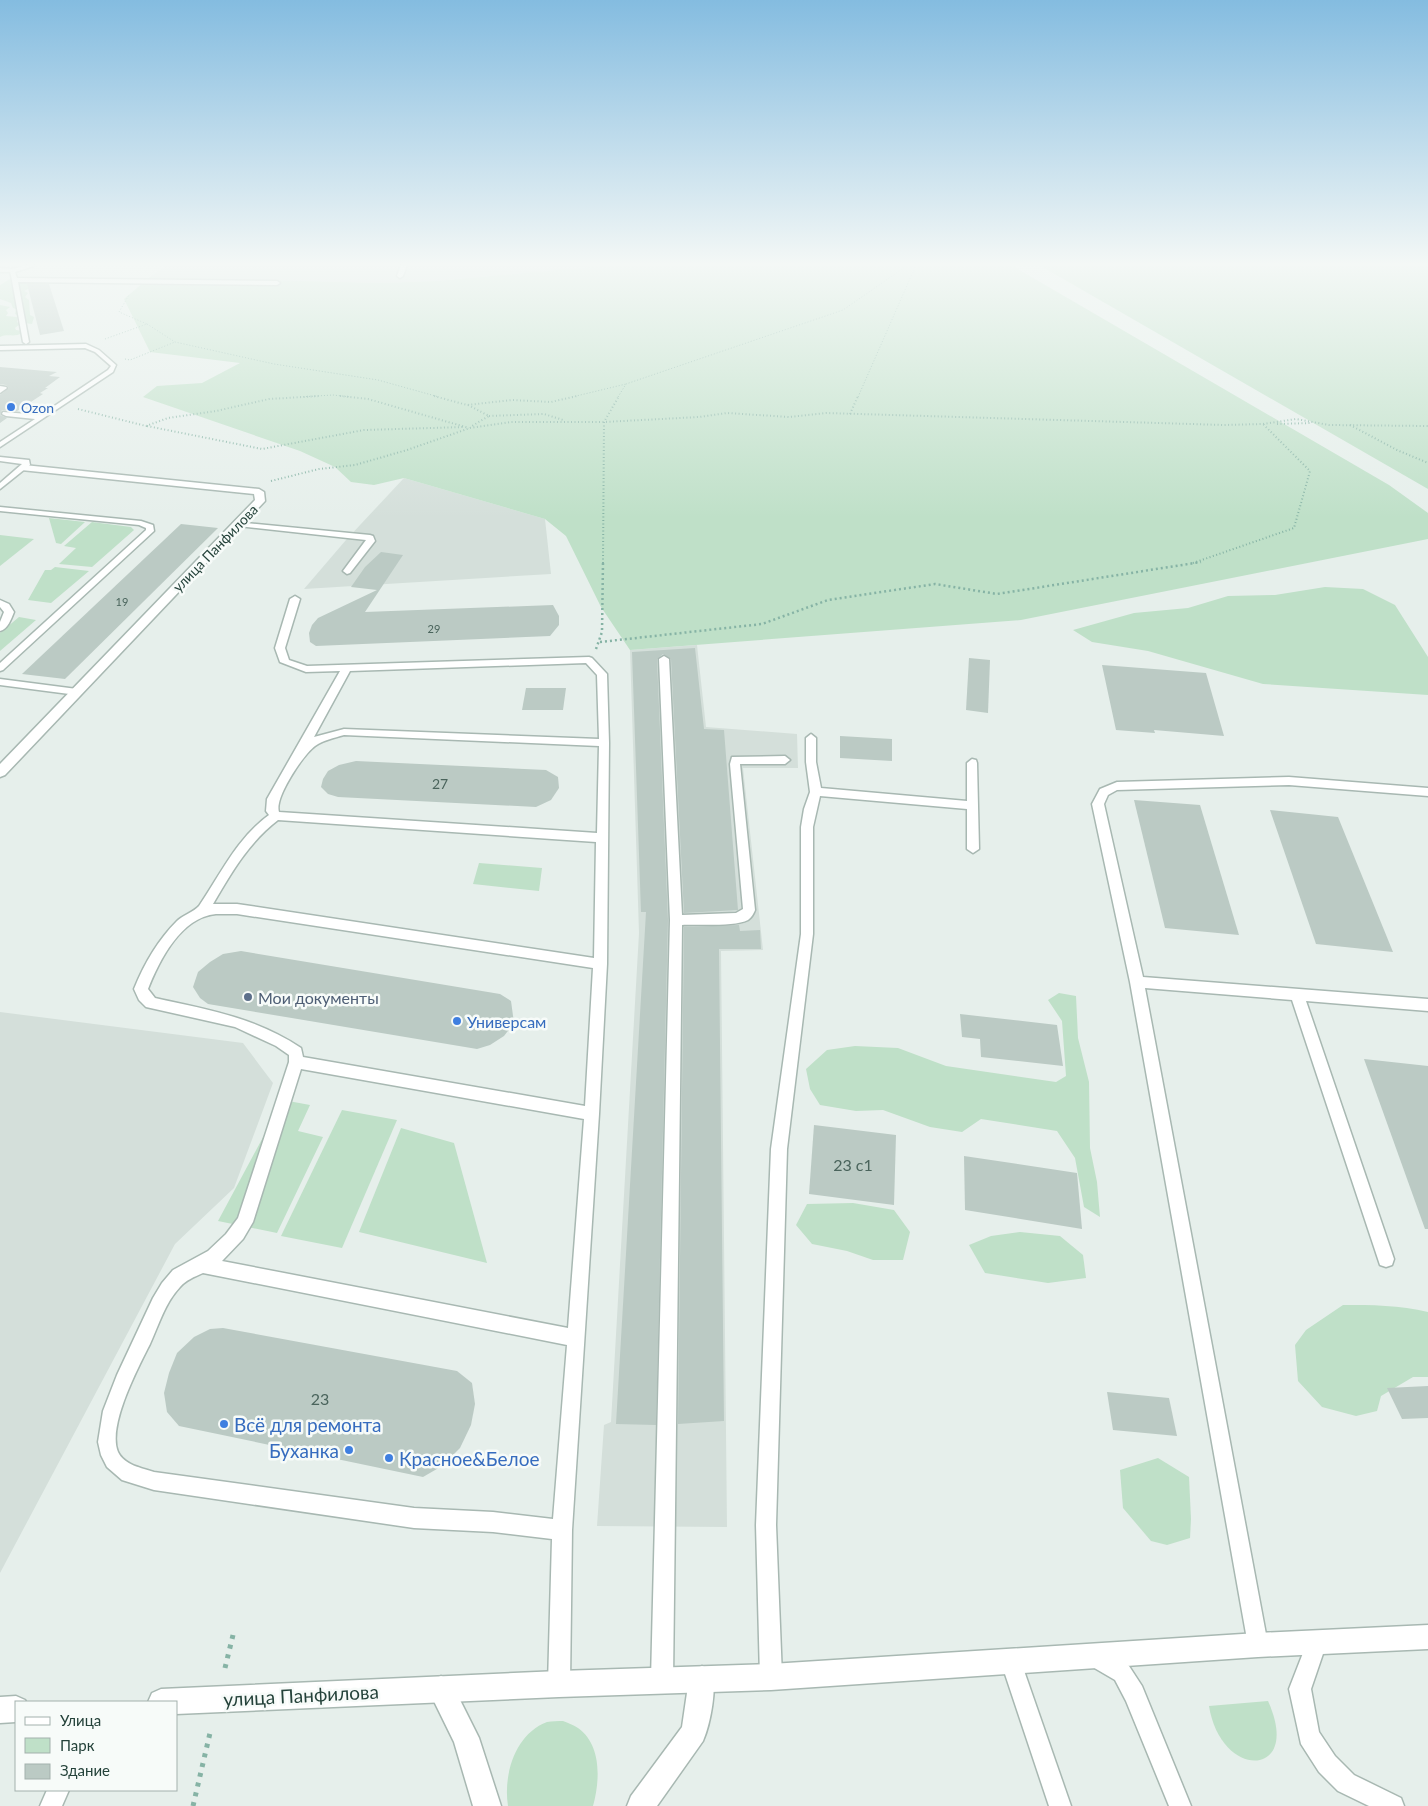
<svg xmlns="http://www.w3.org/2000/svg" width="1428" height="1806" viewBox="0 0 1428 1806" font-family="Lato,sans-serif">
  <rect width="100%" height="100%" fill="#e6efeb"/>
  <g fill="#d4dfda">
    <path d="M167,265h444l-175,16 -55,2 -231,-6z"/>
    <path d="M404,478l141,41 6,55 -247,15 42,-49z"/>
    <path d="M697,645l9,82 91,7 1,34h-55l20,182 -42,1 6,576 -130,-1 7,-101 7,-3 28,-489 -9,-283z"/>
    <path d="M0,1012l243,31 30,40 -39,105 -59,56 -175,329z"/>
  </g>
  <g fill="#bfe0c8">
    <path d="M611,265h400l378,220 39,28v26l-407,81 -391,30 -29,-43 -35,-71 -21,-17 -141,-41 -30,7 -23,-3 -16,-15 -35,-16 -157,-54 14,-11 45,-3 38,-20 -90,-11 -26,-53 26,-22 231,6 55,-2z"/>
    <path d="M1039,265h389v224z"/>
    <path d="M25,278l34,1 -29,9 -6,3 4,2 -3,4 4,3 1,15 4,2 -2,7 -7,-1 -4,-7 -6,-2 1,-5 -3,-1 -2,-5 -11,-4v-14l10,-6z"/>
    <path d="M0,305l10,2 -4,3 2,3 -2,3 11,1v5l3,2 -5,4 1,2 6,1v2c-8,5 -14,0 -22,4z"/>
    <path d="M49,518l36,4 -24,22 -5,-1z"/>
    <path d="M92,522l39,5 3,3 -42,37 -33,-3 17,-16 -12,-2z"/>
    <path d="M0,535l34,4 -34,27z"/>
    <path d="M55,567l34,4 -38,32 -23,-3 17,-30h6z"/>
    <path d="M1325,587l38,2 32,16 33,52v38l-165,-11 -115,-33 -56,-9 -19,-12 61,-17 54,-5 40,-12 47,-1z"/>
    <path d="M19,617l17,3 -36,31v-18z"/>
    <path d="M479,863l63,5 -3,23 -66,-7z"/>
    <path d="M1059,993l17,3 2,42 11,44 1,66 7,34 3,35 -16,-10 -9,-49 -18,-27 -76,-12 -19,13 -32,-5 -47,-17 -27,1 -36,-6 -10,-16 -4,-20 21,-19 28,-4 43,2 48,18 110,16 10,-6 -4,-55 -14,-21z"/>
    <path d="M283,1100l27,5 -12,26 25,6 -46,96 -59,-12z"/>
    <path d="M342,1110l55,10 -55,128 -61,-12z"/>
    <path d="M401,1128l53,15 33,120 -128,-31z"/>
    <path d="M853,1203l41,7 16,22 -7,28h-30l-26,-9 -35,-7 -16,-19 11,-21z"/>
    <path d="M1020,1232l40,4 23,19 3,23 -38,5 -63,-10 -16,-28 22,-9z"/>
    <path d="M1343,1305c28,0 57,0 85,7v65h-15l-32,19 -4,15 -21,5 -34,-9 -24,-26 -3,-36 11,-15z"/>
    <path d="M1158,1458l31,19 2,42 -1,19 -23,7 -16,-4 -28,-33 -3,-38z"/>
    <path d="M1268,1701c35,77 -47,80 -59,5z"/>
    <path d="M563,1721c5,2 11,4 15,7 24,17 22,53 15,78h-85c-5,-31 7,-72 39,-84 5,-1 11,-1 16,-1z"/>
  </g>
  <g fill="#bbcac4">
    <path d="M27,284h22l15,47 -24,4z"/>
    <path d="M0,367l57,5 -8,4 11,1 -15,11h3l-8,5 3,1 -26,17 -15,-1 -2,5 7,3 -7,5v-28l9,-7 -3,-3 -6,-1z"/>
    <path d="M181,524l37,4 -153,151 -43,-5z"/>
    <path d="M381,552l22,3 -38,57 188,-7 6,11v9l-9,11 -234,10 -6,-4 -1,-9 3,-8 6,-7 59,-28 -26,-3 14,-20z"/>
    <path d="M695,648l9,81 20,1 14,180 -54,3 -13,-254 -8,-5 -6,5 11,261 -12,505 -40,-1 30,-512h-5l-9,-260z"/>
    <path d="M969,658l21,2 -2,53 -22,-3z"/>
    <path d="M1102,665l104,8 18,63 -70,-6 1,3 -39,-3z"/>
    <path d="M526,688h40l-3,22h-41z"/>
    <path d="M840,736l52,3v22l-52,-3z"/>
    <path d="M356,761l190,9 12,7 1,11 -8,12 -15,7 -198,-10 -10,-3 -7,-7 2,-8 5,-8 11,-6z"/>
    <path d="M1134,800l66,5 39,130 -74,-7z"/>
    <path d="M1270,810l68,7 55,135 -77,-8z"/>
    <path d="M739,925l1,6 20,-1 1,19h-42l5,472 -46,3 6,-497z"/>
    <path d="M241,951l259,43 11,7 3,22 -10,13 -14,9 -13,4 -269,-45 -8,-6 -7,-11 5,-15 12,-10 13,-8z"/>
    <path d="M960,1014l97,11 6,41 -82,-9 -1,-18 -18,-2z"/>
    <path d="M1364,1059l64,7v163h-3z"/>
    <path d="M814,1125l82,10 -2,70 -85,-11z"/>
    <path d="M964,1156l113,17 5,56 -117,-19z"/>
    <path d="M223,1328l234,43 15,12 3,21 -4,21 -11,23 -18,18 -19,11 -244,-51 -12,-14 -3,-19 5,-20 8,-20 17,-16 16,-8z"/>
    <path d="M1428,1386v32l-26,1 -15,-31z"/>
    <path d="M1107,1392l62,6 8,38 -64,-6z"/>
  </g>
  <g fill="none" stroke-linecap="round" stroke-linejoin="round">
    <defs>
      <g id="service">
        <path d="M27,265h10l-22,7 2,6 260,3 3,2 -3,2 -259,-3 11,60 -3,2 -3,-2 -12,-67 -1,-3h-10v-4l12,1z"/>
        <path d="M401,265h6l-4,11 -3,2 -3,-2z"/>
        <path d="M86,344l13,6 17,15 -3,7 -113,75v-5l35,-23 -29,-3 -4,-2 1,-2 38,3 67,-45 3,-4 -16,-14 -10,-4 -85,2v-4z"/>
        <path d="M0,386l6,1 1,1 -7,5z"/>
        <path d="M0,457l29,3 1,5 -30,24v-6l22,-19 -22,-3z"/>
        <path d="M0,507l141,14 12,4 1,6 -151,139 -3,1v-8l146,-133v-2l-7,-3 -139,-14z"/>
        <path d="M235,522l135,13 3,1 2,5 -25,32 -3,1 -4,-3 23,-31 -128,-14h-3z"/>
        <path d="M295,596l5,3 -15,49 4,12 18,6 282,-9 3,1 15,16 2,69 -2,221 -8,150 -27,416 -2,154 -4,7 -7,4 -7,-4 -4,-7 4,-145 -59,-7 -79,-4 -260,-38 -32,-10 -15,-13 -6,-12 -3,-13 5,-31 14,-36 36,-77 9,-15 11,-13 35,-19 18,-17 12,-16 51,-156v-7l-13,-9 -41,-19 -89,-20 -7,-7 -5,-11c10,-25 24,-49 43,-68 6,-6 17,-9 22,-15 22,-32 37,-67 70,-91l-3,-4 1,-12 73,-128 -34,1 -26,-10 -5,-14 15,-49zM586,663l11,12 2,64 -255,-10 -30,8 36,-66zM344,735l255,11 -2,87 -318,-21c-5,-14 24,-57 36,-66 8,-6 19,-8 29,-11zM278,820l318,22 -2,116 -357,-54h-24c18,-31 36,-62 65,-84zM216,914h21l356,54 -8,138 -282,-49 -2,-9c-47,-31 -92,-38 -146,-50l-7,-9c11,-28 33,-72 68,-75zM301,1069l283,50 -16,209 -346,-67 21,-22 10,-17zM203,1273l364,72 -14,174 -60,-7 -79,-4 -260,-36c-12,-4 -30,-7 -36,-20 -11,-26 20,-84 32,-108 9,-20 15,-41 30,-57 6,-7 14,-10 23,-14z"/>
        <path d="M0,600l9,4 5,8c-3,7 -6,17 -14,19v-9l4,-10 -4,-5z"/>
        <path d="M664,656l5,3 13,256 54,-2 7,-4 -13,-145 2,-7 53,-1 5,4 -5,4h-45l15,146c-1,3 -4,8 -7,10 -13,7 -50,4 -66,5l-9,755 -4,7 -7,4 -7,-4 -4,-7 19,-760 -11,-261z"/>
        <path d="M0,679l77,10 5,3 -5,3 -77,-10z"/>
        <path d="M811,734l5,4v24l5,26 146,13v-38l5,-4 4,1 1,3 2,86 -6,4 -6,-4v-40l-147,-13 -7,31v107l-26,215 -11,376 6,152 -4,7 -7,4 -7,-4 -4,-7 -4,-152 15,-376 30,-215v-107l3,-18 6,-17 -4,-30v-24z"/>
        <path d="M1289,777l139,11v8l-139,-11 -172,5 -9,5 -4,9 39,173 285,22v12l-122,-10 88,258 -2,6 -6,2 -6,-2 -2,-6 -86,-259 -147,-12 123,657 -3,7 -7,3 -7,-3 -3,-7 -118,-663 -38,-178 8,-15 17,-7z"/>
        <path d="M1317,1632l7,3 3,7 -16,47 8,43 16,24 19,19 47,23 3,8h-35l-31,-15 -19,-19 -18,-28 -12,-55 21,-54z"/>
        <path d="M1098,1649l31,17 13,20 49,120h-22l-43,-105 -11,-21 -24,-14 -3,-7 3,-7z"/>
        <path d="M1011,1652l7,3 3,7 50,144h-22l-48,-144 3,-7z"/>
        <path d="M47,1790h22l-7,16h-22z"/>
      </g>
      <g id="minor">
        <path d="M24,465l235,24 5,3 1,9 -260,274 -5,2v-13l255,-264 -1,-6 -233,-24 -2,-2z"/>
        <path d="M702,1666l9,4c7,16 -1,55 -8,71l-46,65h-30l4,-10 51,-69 7,-48 4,-9z"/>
        <path d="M441,1676l9,4 29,58 22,68h-28l-19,-64 -26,-53 4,-9z"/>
      </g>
      <g id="tertiary">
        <path d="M1428,1625v24l-170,8 -487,33 -212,7 -383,17v-12h-28l4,-9 9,-4 398,-18 212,-7 487,-31z"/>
        <path d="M16,1696l9,4 1,2h-10v20l-16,1v-26z"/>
      </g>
    </defs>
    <use href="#service" stroke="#a8b8b2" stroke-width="3"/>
    <use href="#minor" stroke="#a8b8b2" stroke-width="3"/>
    <use href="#tertiary" stroke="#a8b8b2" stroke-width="3"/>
    <g stroke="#86b3a5" stroke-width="1" stroke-dasharray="1 2" stroke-linecap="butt">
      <path d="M147,324l28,18 99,22 104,16 61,17"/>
      <path d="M105,339l42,-15 -28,-12 10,-17"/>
      <path d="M125,359l5,1 45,-18"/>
      <path d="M300,397l33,-2 18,2"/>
      <path d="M572,397l54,-13"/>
      <path d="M618,397l8,-13 217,-74 65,-45"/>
      <path d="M858,397l58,-132"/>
    </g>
    <g stroke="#86b3a5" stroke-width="2" stroke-dasharray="1 2.5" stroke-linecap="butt">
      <path d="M340,396l28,3 101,29"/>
      <path d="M434,396l33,9 45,-5 39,2 26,-6"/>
      <path d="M468,405l21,11 -17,10"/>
      <path d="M78,409l68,17 22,-8 48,-7 53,-12 51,-3"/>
      <path d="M850,414l8,-18"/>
      <path d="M489,416l55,-2 19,6"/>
      <path d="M1277,424l34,-1"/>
      <path d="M1350,425l47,25 31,13"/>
      <path d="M147,426l115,23 102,-19 100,-3"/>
      <path d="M271,481l48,-12 36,-4 52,-15 63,-22 41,-6h93l95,-5 28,-4 62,4 37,-4 398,12 39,-1 33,-5 33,6 99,1"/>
      <path d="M603,563l1,-141 15,-26"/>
      <path d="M1193,563l101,-35 16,-57 -47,-47"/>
    </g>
    <g stroke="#86b3a5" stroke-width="2.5" stroke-dasharray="2 3" stroke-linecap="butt">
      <path d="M600,642l162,-18 66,-24 107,-16 62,10 204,-32"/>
      <path d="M596,649l6,-17 1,-70"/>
    </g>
    <g stroke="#86b3a5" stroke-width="5" stroke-dasharray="4 6" stroke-linecap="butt">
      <path d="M225,1668l8,-33"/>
      <path d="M193,1806l17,-73"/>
    </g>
    <use href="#service" fill="#fff" fill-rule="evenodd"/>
    <use href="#minor" fill="#fff" fill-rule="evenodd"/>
    <use href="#tertiary" fill="#fff" fill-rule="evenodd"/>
  </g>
  <linearGradient id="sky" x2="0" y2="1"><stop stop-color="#84bce0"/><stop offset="0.51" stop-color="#f4f8f6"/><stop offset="1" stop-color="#f4f8f6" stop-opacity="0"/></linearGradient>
  <rect width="1428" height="518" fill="url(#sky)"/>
  <g fill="#3f7fe0" stroke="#f7fbf9" stroke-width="2">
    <circle cx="11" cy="407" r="5"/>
    <circle cx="457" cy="1021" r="5"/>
    <circle cx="224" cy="1424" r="5"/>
    <circle cx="349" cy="1450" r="5"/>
    <circle cx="389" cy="1458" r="5"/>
  </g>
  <circle fill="#5c6f8a" stroke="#f7fbf9" stroke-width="2" cx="248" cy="997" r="5"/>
  <g text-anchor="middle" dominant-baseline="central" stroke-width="5" stroke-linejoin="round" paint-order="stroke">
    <g font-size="11" fill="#4a645c">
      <text x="122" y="601">19</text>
      <text x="434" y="628">29</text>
    </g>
    <g font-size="14" fill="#366cbe" stroke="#f7fbf9" text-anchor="start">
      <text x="21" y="407">Ozon</text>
    </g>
    <g font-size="14" fill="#24423a" stroke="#f7fbf9">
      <text transform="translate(215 548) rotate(-46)">улица Панфилова</text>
    </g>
    <g font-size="14" fill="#4a645c">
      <text x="440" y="783">27</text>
    </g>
    <g font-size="16" fill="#4e5e75" stroke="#f7fbf9" text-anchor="start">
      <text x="258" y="997">Мои документы</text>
    </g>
    <g font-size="16" fill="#366cbe" stroke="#f7fbf9" text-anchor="start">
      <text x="467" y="1021">Универсам</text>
    </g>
    <g font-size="16" fill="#4a645c">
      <text x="853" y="1164">23 с1</text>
      <text x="320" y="1398">23</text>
    </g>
    <g font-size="19" fill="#366cbe" stroke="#f7fbf9" text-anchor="start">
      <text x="234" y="1424">Всё для ремонта</text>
      <text x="339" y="1450" text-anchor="end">Буханка</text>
      <text x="399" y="1458">Красное&amp;Белое</text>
    </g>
    <g font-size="19" fill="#24423a" stroke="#f7fbf9">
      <text transform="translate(301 1695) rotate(-3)">улица Панфилова</text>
    </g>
  </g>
  <rect x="15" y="1701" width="162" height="90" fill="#f7fbf9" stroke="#a3b1ad"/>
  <rect x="25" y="1717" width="25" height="8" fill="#ffffff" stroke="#a3b1ad"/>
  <text x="60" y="1726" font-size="15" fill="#24423a">Улица</text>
  <rect x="25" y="1738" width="25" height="15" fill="#bfe0c8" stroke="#a3b1ad"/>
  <text x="60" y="1751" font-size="15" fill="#24423a">Парк</text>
  <rect x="25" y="1764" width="25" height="15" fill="#bbcac4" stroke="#a3b1ad"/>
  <text x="60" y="1776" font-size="15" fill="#24423a">Здание</text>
</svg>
